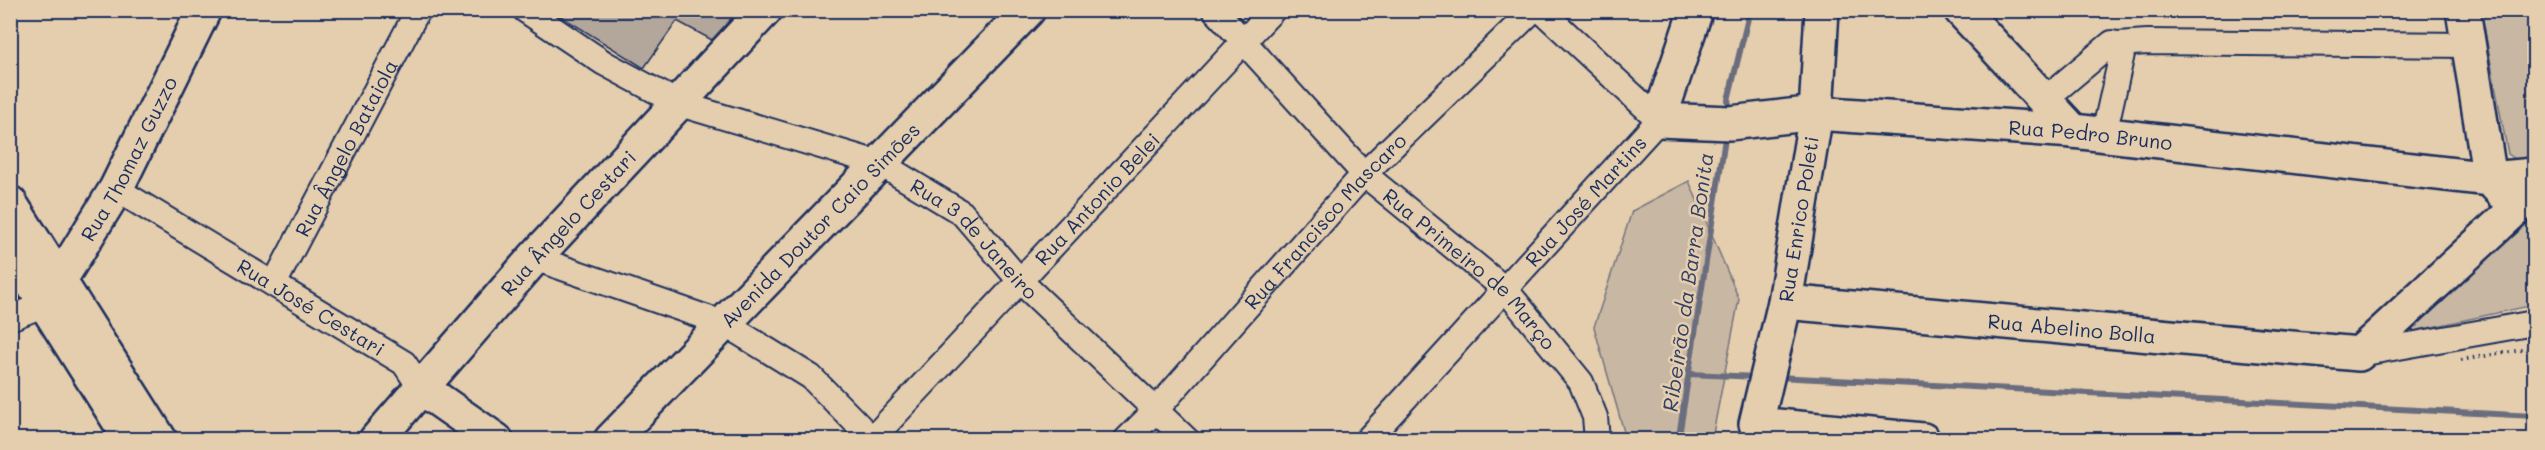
<svg xmlns="http://www.w3.org/2000/svg" width="2545" height="450" viewBox="0 0 2545 450" font-family="Mali,sans-serif">
  <rect width="100%" height="100%" fill="#e5ceae"/>
  <filter id="ink" filterUnits="userSpaceOnUse"><feTurbulence type="fractalNoise" baseFrequency=".0167" numOctaves="2"/><feDisplacementMap in="SourceGraphic" scale="12" xChannelSelector="R" yChannelSelector="G"/><feConvolveMatrix kernelMatrix="1 2 1 2 8 2 1 2 1" color-interpolation-filters="sRGB"/></filter>
  <g filter="url(#ink)">
    <g fill="#c8b7a2" stroke="#727380" stroke-width="1.5">
      <path d="M2481,11h53v140l-14,11 -12,-8z"/>
      <path d="M1689,181l50,118 -27,140h-86l-32,-112 38,-116z"/>
      <path d="M2534,201v104l-125,27 14,-29z"/>
    </g>
    <g fill="none" stroke-linecap="round" stroke-linejoin="round">
      <g stroke="#6b6d7e" stroke-width="6">
        <path d="M1730,109l-2,-9 22,-90"/>
        <path d="M1689,374l69,3"/>
        <path d="M1777,377l757,39"/>
        <path d="M1681,440l-1,-10 46,-298"/>
      </g>
    </g>
    <path fill="#b3a69a" stroke="#1b2f5e" stroke-width="1.5" d="M551,10h188l-27,30 -35,-19 -33,47z"/>
    <g fill="none" stroke-linecap="round" stroke-linejoin="round">
      <defs>
        <g id="street">
          <path id="s1" d="M525,10l79,53 76,41 201,60 81,49 59,69 166,158"/>
          <path id="s2" d="M1215,10l149,164 142,116 75,92 14,35 2,23"/>
          <path d="M2118,44l29,-2 322,3"/>
          <path d="M2044,100l68,-57 6,1 4,10 -18,80"/>
          <path id="s3" d="M116,189l288,174 16,24"/>
          <path d="M534,258l191,66 86,53 62,63"/>
          <path id="s4" d="M274,284l144,-274"/>
          <path d="M10,318l35,-14"/>
          <path d="M2359,354l175,-31"/>
          <path id="s5" d="M873,438l400,-428"/>
          <path id="s6" d="M1126,440l30,-30 208,-236 169,-164"/>
          <path id="s7" d="M1367,440l292,-320 -118,-110"/>
        </g>
        <g id="secondary">
          <path id="s8" d="M1696,10l-37,110 71,3 86,-10 257,18 417,48 44,-4"/>
          <path d="M1822,10l-6,103 -31,189 -29,122 167,16"/>
          <path d="M1961,10l112,121"/>
          <path d="M2463,10l27,169 13,14"/>
          <path d="M10,203l150,237"/>
          <path d="M10,248l121,192"/>
          <path id="s9" d="M1785,302l574,52 175,-162"/>
          <path id="s10" d="M45,304l71,-115 88,-179"/>
          <path d="M420,387l76,53"/>
          <path id="s11" d="M376,440l158,-182 231,-248"/>
          <path id="s12" d="M611,440l417,-430"/>
        </g>
      </defs>
      <use href="#street" stroke="#1b2f5e" stroke-width="28"/>
      <use href="#secondary" stroke="#1b2f5e" stroke-width="38"/>
      <path stroke="#1b2f5e" stroke-width="4" stroke-dasharray="1.5 4.5" stroke-linecap="butt" d="M2461,360l73,-12"/>
      <use href="#street" stroke="#e5ceae" stroke-width="24"/>
      <use href="#secondary" stroke="#e5ceae" stroke-width="33"/>
    </g>
  </g>
  <g text-anchor="middle" dominant-baseline="central" stroke-width="5" stroke-linejoin="round" paint-order="stroke">
    <g font-size="20" fill="#1b2f5e" stroke="#e5ceae">
      <text stroke="none"><textPath href="#s8" startOffset="549">Rua Pedro Bruno</textPath></text>
      <text stroke="none"><textPath href="#s4" startOffset="154">Rua Ângelo Bataiola</textPath></text>
      <text stroke="none"><textPath href="#s10" startOffset="168">Rua Thomaz Guzzo</textPath></text>
      <text stroke="none"><textPath href="#s5" startOffset="328">Rua Antonio Belei</textPath></text>
      <text stroke="none"><textPath href="#s7" startOffset="324">Rua José Martins</textPath></text>
      <text transform="translate(1798 219) rotate(-81)">Rua Enrico Poleti</text>
      <text stroke="none"><textPath href="#s6" startOffset="296">Rua Francisco Mascaro</textPath></text>
      <text stroke="none"><textPath href="#s11" startOffset="290">Rua Ângelo Cestari</textPath></text>
      <text stroke="none"><textPath href="#s12" startOffset="300">Avenida Doutor Caio Simões</textPath></text>
      <text stroke="none"><textPath href="#s1" startOffset="512">Rua 3 de Janeiro</textPath></text>
      <text stroke="none"><textPath href="#s2" startOffset="364">Rua Primeiro de Março</textPath></text>
      <text stroke="none"><textPath href="#s3" startOffset="228">Rua José Cestari</textPath></text>
      <text stroke="none"><textPath href="#s9" startOffset="288">Rua Abelino Bolla</textPath></text>
    </g>
    <g font-size="21" font-style="italic" fill="#2f3f66" stroke="#e5ceae">
      <text transform="translate(1687 282) rotate(-82)">Ribeirão da Barra Bonita</text>
    </g>
  </g>
  <rect width="2545" height="450" fill="none" stroke="#e5ceae" stroke-width="36"/>
  <rect x="18" y="18" width="2509" height="414" fill="none" stroke="#1b2f5e" stroke-width="2" filter="url(#ink)"/>
</svg>
